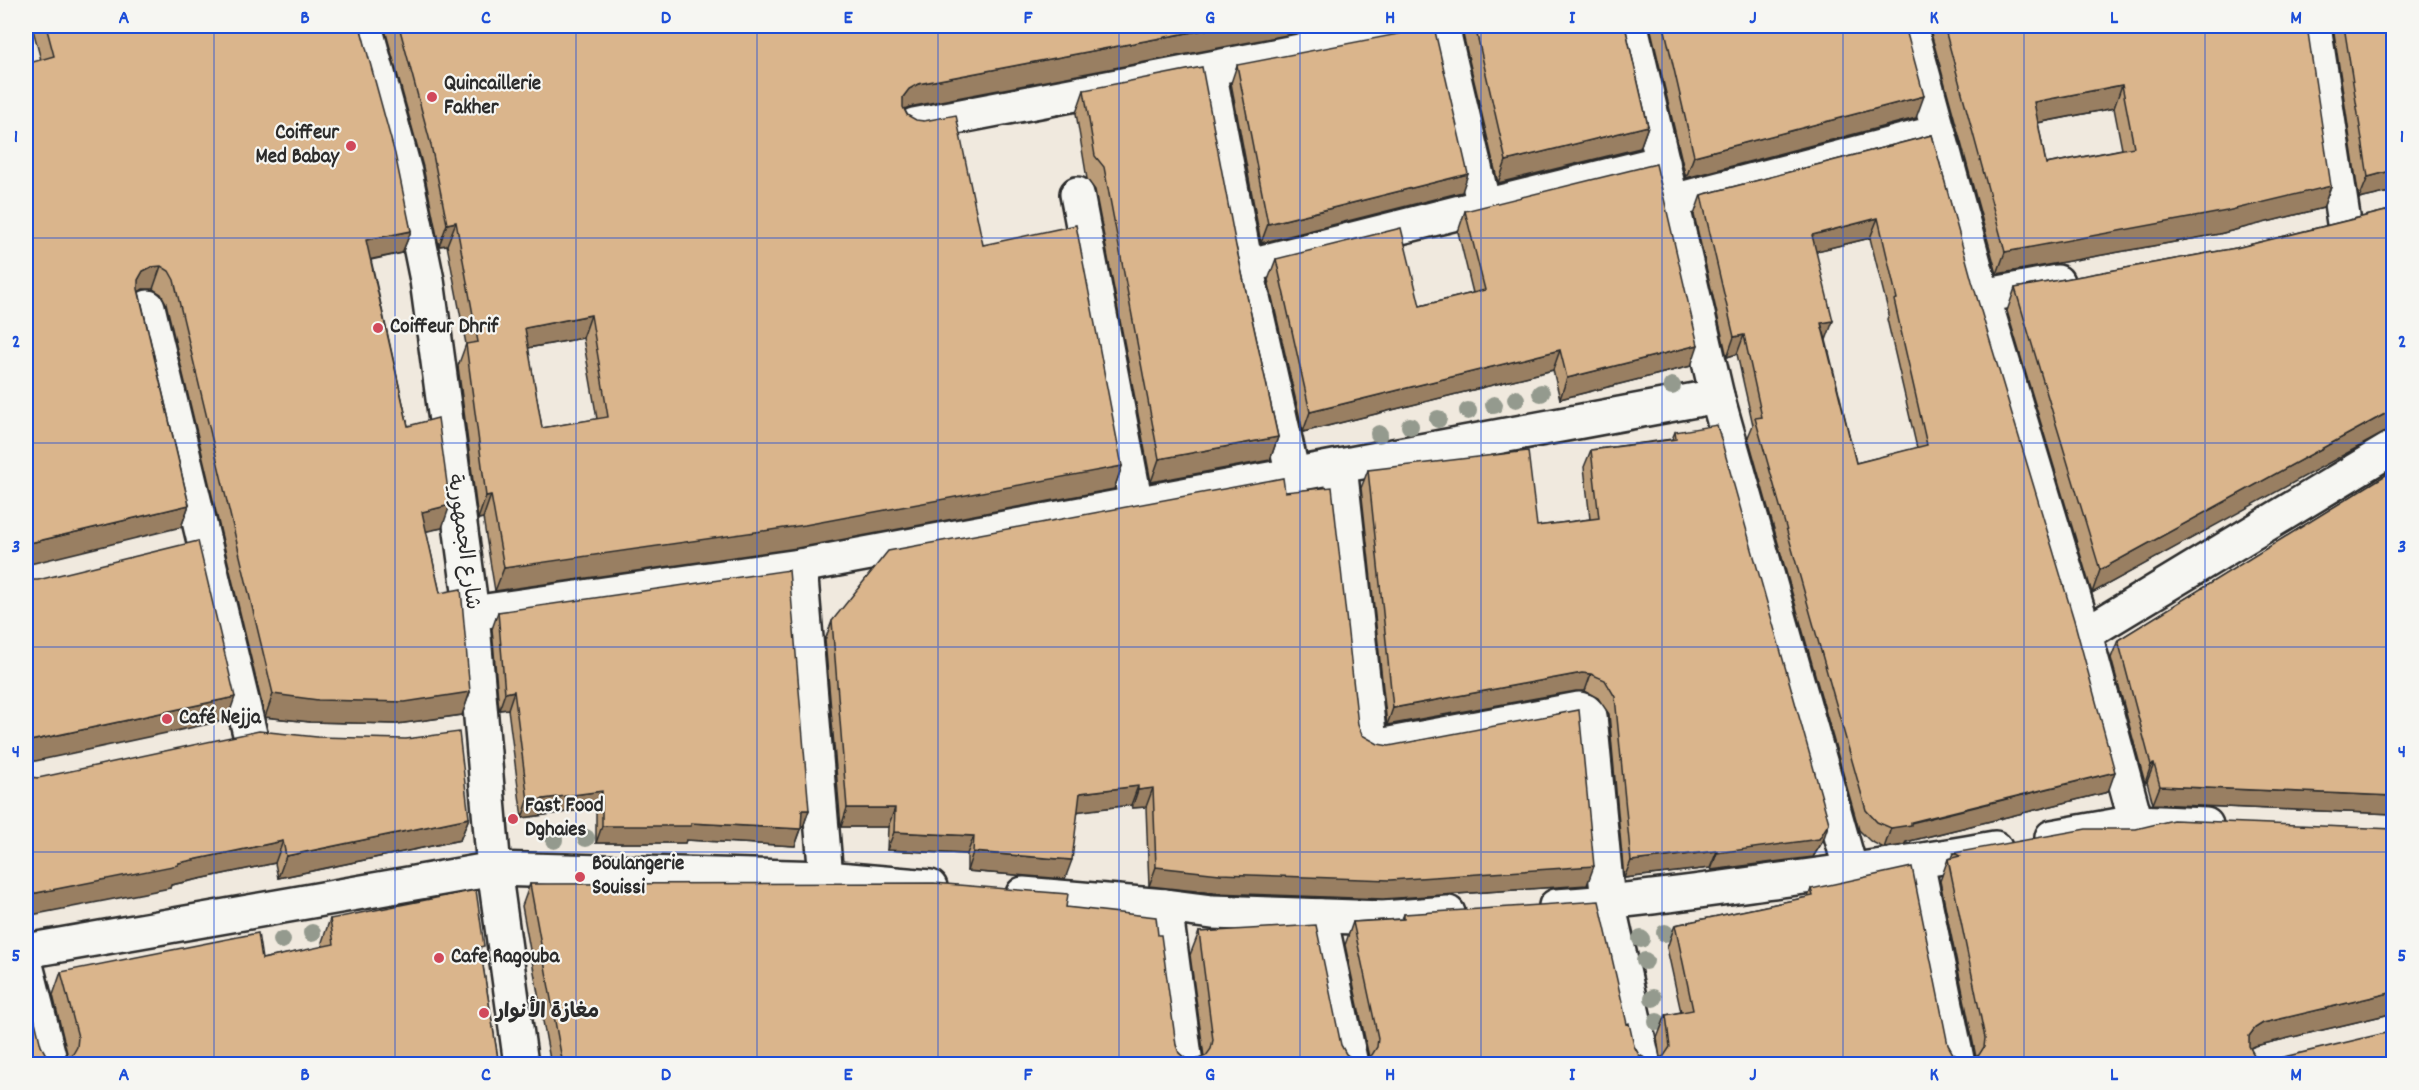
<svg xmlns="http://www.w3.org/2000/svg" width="2419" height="1090" viewBox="0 0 2419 1090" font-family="Dekko,'Playpen Sans Arabic',sans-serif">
  <rect width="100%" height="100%" fill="#f0e9de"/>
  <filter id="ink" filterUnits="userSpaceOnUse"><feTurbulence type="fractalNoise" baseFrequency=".0167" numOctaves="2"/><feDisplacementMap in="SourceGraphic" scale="12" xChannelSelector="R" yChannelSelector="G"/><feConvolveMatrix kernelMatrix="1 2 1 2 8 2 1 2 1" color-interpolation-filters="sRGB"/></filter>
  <g filter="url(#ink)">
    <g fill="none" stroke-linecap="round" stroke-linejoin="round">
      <defs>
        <g id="minor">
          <path d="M365,26l40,146 22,108 45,333 22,256 27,195"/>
          <path d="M1442,26l42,180 179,-44"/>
          <path d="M1631,26l86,370 134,475"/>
          <path d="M1910,26l73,270 102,338 51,188"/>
          <path d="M2314,26l30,197"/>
          <path d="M1209,70l37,196 47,209"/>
          <path d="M914,125l517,-99"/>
          <path d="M1077,194l59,310"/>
          <path d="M1673,201l265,-69"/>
          <path d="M1246,266l238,-60"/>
          <path d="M1983,296l74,-14"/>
          <path d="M148,307l102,427"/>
          <path d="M1340,466l30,276 9,4 200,-37 6,2 5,5 18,187 36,161"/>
          <path d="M800,566l26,312"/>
          <path d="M472,613l328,-47 917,-170"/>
          <path d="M2085,634l309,-187"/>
          <path d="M2052,837l84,-15 70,3"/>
          <path d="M1917,862l41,202"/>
          <path d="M1023,894l142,12 47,6 171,6 65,-5"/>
          <path d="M1165,906l21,158"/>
          <path d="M1556,906c65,-4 130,-13 195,-22 82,-11 163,-21 244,-36"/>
          <path d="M1320,916l31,148"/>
          <path d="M26,951l468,-82 332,9 104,9"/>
          <path d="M26,965l25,99"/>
        </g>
      </defs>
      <use href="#minor" stroke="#2b2b2b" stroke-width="38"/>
      <use href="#minor" stroke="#f6f6f2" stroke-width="33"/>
    </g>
    <g fill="#949a8e">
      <circle cx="1672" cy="386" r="9"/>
      <circle cx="1541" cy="393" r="9"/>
      <circle cx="1516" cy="399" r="9"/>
      <circle cx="1494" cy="405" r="9"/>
      <circle cx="1468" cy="411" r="9"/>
      <circle cx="1438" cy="419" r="9"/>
      <circle cx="1410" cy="426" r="9"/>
      <circle cx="1379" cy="434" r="9"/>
      <circle cx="586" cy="838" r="9"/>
      <circle cx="554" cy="840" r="9"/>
      <circle cx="312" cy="933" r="9"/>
      <circle cx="1665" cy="933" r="9"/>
      <circle cx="1641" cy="939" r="9"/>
      <circle cx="282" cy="940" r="9"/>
      <circle cx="1645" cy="961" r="9"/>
      <circle cx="1653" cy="998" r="9"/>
      <circle cx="1657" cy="1022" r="9"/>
    </g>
    <g fill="#bb9c78" stroke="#2b2b2b" stroke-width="1.5" fill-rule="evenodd">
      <path d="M32,26h328l51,205 -9,22 -31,7 37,166 34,102 -16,3 14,62 30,99 -8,23 -65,9 -87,-2 -45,-5 -99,-414 -5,-9 -8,-5h-10l-4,3 50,213 -8,22 -140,-467z"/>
      <path d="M384,26h950l-425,81 -5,2 79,136 139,221 -8,23 -317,59 -302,43 -12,-73 -5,1 -20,-153 8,-22 -19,-99 -8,1 -16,-79zM583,338l14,81 -55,9 -14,-80z"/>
      <path d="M1461,26h164l23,100 -8,22 -142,35z"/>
      <path d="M1650,26h255l11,92 -230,60z"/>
      <path d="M1929,26h104l2,6 296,154 -8,22 -104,26 -222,40zM2114,108l8,41 -76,15 -8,-41z"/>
      <path d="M2333,26h61l-4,166 -31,7z"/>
      <path d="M1237,65l225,127 -201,51 -30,-160z"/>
      <path d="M1084,90l152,156 42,191 -8,23 -119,22 -56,-292 -8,-11 -11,-66z"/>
      <path d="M1932,135l176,657 -202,50 -2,3 -20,3 -14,-7 -11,-11 -111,-393 5,-12 -16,-71 -10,3 -33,-142 7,-20zM1870,238l19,76 -2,5 30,129 -61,15 -30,-123 -10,-89z"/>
      <path d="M2394,209v217l-302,167 -85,-282 8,-23 221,-40z"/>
      <path d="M1465,211l226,155 -131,33 -7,-29 -250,62 -35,-152 8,-21 144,47 53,-13 -15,-61z"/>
      <path d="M1675,432l148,409 -10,16 -102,13 -1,-2 -86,10 -15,-164 -11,-16 -13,-7h-9l-189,34 -26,-237 7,-18 169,56 53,-7 -6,-52 7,-17 81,-11z"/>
      <path d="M2394,470v344l-241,-10 -6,-22 -2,1 -34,-125 7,-18z"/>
      <path d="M1285,492l73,233 4,10 225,150 -204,14 -169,-6 -65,-7 -3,-79 -14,1 -1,-3 -53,6 -13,68 -98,-8v-17l-80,-4 1,-23h-47l-16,-187 7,-19z"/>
      <path d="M498,612l311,198 -6,17h-1l-7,19 -109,-6 -1,3h-89v-35l-74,10 -14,-109 -9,1 -7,-81z"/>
      <path d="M28,777l441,41 -9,22 -182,38 -3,-15 -104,22 -1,3z"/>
      <path d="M1954,853l436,161 -135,32 -5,2 4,7 7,4 133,6h-1843l-29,-159 8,-22 536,23 110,138 3,8 7,6 10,1 8,-3 -14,-102 9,-23 142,113 5,9 8,6h8l7,-3 -24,-112 8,-23 49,-3 2,-5 223,110 7,22 5,9 7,4 10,1 4,-2 -3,-20 9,-23 15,-3 -14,-64 8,-23 133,-28 3,-8 137,156 5,9 8,5 8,1 7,-3 -36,-176 8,-22 4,-1z"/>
      <path d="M330,919l151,35 18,111h-473l15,-19 5,9 9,4h8l5,-2 -15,-62 8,-23 201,-13 61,-12 -1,-5z"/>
    </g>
    <g fill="#997f62" stroke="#2b2b2b" stroke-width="1.5">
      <path d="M1224,26h110l-425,81 -9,4 3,-14 6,-8 9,-5z"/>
      <path d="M2122,85l-8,23 -88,17 8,-23z"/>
      <path d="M1924,96l-8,22 -230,60 8,-22z"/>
      <path d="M1648,126l-8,22 -142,35 8,-22z"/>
      <path d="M2394,170v22h-4l-31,7 9,-22z"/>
      <path d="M1468,174l-6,18 -201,51 7,-19z"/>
      <path d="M2331,186l-8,22 -104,26 -222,40 8,-22z"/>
      <path d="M1878,218l-8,20 -65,16 7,-19z"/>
      <path d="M456,222l-9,23 -8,1 8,-22z"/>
      <path d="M411,231l-9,22 -44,9 8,-22z"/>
      <path d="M161,266l-8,23h-10l-8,5 3,-14 5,-9 8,-4z"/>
      <path d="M591,315l-8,23 -67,12 9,-22z"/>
      <path d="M1833,321l-7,19 -5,-17z"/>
      <path d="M1744,335l-7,19 -10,3 7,-20z"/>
      <path d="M1698,345l-7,21 -131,33 7,-21z"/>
      <path d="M1560,350l-7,20 -250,62 7,-20z"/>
      <path d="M2394,409v17l-5,4 -297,163 8,-23z"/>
      <path d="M1278,437l-8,23 -119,22 8,-23z"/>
      <path d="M1122,466l-8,23 -317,59 -302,43 9,-23z"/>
      <path d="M491,495l-8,23 -5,1 8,-23z"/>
      <path d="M189,505l-8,22 -155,38v-19l4,-3z"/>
      <path d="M450,505l-8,23 -29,6 9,-22z"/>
      <path d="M1582,673l9,1 -6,17h-9l-189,34 6,-17z"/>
      <path d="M514,691l-6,18 -9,1 6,-17z"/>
      <path d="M470,692l-8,23 -65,9 -87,-2 -45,-5 8,-23z"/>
      <path d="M235,697l-8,23 -201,43v-19l4,-3z"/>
      <path d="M2154,764l-7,18 -2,1 6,-18z"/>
      <path d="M2115,772l-7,20 -202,50 -2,3 -20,3 7,-20z"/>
      <path d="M1138,786l-7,19 -57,7 6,-19z"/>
      <path d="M2160,786l234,10v18l-241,-10z"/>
      <path d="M1153,788l-7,19 -14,1 6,-18z"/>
      <path d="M602,791l-6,17 -74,10 6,-17z"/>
      <path d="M847,808h48l-7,19h-47z"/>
      <path d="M802,810h7l-6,17h-7z"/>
      <path d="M469,818l-9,22 -182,38 8,-22z"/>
      <path d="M691,823l110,6 -6,17 -109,-6 -1,3h-89l6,-17z"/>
      <path d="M1829,823l-6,18 -10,16 -102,13 6,-17z"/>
      <path d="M894,832l80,4 -7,18 -80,-4z"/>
      <path d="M283,841l-8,22 -104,22 -1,3 -144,28v-21z"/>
      <path d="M1717,851l-7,17 -86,10 7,-17z"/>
      <path d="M973,852l99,8 -7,19 -98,-8z"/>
      <path d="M1594,866l-7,19 -204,14 -169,-6 -65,-7 7,-19z"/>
      <path d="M2394,992v22h-4l-135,32 -8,4 2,-14 6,-8 8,-5z"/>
    </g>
    <g fill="#dab58c" stroke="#2b2b2b" stroke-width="1.5" fill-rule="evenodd">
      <path d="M46,26h314l35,128 16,77 -45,9 42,186 30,-8 12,87 -28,7 18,81 21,-4 9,103 -65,10 -87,-2 -45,-6 -99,-414 -5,-9 -8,-5 -10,1 -8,4 -5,9v9l51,216 -159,38 -4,3v-482l28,-8z"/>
      <path d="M399,26h825l-306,58 -9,5 -6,8v10l4,8 9,5 8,1 32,-6 27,130 93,-20 46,241 -317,59 -301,43 -13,-73 -5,1 -20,-152 12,-2 -22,-120 -9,2 -16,-79zM591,315l17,102 -66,11 -17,-100z"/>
      <path d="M1475,26h150l23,100 -142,35z"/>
      <path d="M1664,26h241l19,70 -230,60z"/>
      <path d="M1944,26h89l2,6 32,-6h240l24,160 -104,25 -222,41zM2122,85l12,62 -88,17 -12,-62z"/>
      <path d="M2344,26h50v144l-26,7z"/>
      <path d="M1434,27l34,147 -200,50 -31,-159z"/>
      <path d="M1202,67l34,179 42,191 -119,22 -55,-292 -9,-11 -11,-66z"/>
      <path d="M1932,135l40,146 102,339 41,152 -204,50v3l-20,3 -14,-6 -11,-12 -111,-392 7,-1 -18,-82 -10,2 -33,-142zM1878,218l19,81 -3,1 33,145 -71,18 -35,-140 12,-2 -21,-86z"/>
      <path d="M1656,164l42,181 -131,33 -7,-28 -250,62 -34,-153 125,-31 19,78 65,-16 -20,-79z"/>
      <path d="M2394,209v200l-294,161 -85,-282 221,-40z"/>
      <path d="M1717,425l112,398 -10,16 -102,14v-2l-86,10 -16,-164 -10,-17 -14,-6 -9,-1 -189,35 -25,-238 160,-19 9,75 62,-8 -8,-68 85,-11 -1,-7z"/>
      <path d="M2394,470v326l-234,-10 -6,-22 -3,1 -33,-125z"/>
      <path d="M1283,478l2,14 47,-5 26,238 4,10 16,9 11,2 190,-36 15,156 -204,14 -170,-6 -64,-7 -3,-79 -15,2v-4l-58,7 -8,67 -99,-8 1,-16 -80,-4 1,-24h-48l-15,-187 56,-70z"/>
      <path d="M198,541l37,156 -205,44 -4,3v-167l3,3h9z"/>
      <path d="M789,570l20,240h-7l-1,19 -110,-6v3h-89v-35l-74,10 -14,-110 -9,2 -7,-81z"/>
      <path d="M259,731l58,6 89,2 53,-7 10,86 -183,38 -3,-15 -105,22v2l-152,30v-120l2,2 10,1z"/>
      <path d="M2173,820l221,9v163l-131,31 -8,5 -6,8v10l5,9 7,4 10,1 123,-29v34h-1831l-33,-181 404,-1 134,11 -2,13 90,10 2,18h3l15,110 3,8 7,6 10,1 10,-4 5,-7 2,-9 -14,-108 117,-7 25,120 5,9 8,6h8l10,-5 5,-8 1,-9 -25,-116 51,-3v-5l195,-13 28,123 2,-1 5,23 5,9 7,4 10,1 8,-4 6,-9 -4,-32 27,-5 -18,-85 138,-29 -2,-7 101,-22 36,178 5,9 8,5 8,1 10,-5 5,-8 1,-9 -37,-179 12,-3 -6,-3 132,-24h50z"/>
      <path d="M476,890l8,56 -4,1 19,118h-473v-81l15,62 5,9 9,4h8l10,-5 4,-7 1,-10 -17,-65 197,-39 4,26 72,-15 -4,-25z"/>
    </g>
  </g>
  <path fill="none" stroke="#1d4ed8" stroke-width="1.5" stroke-opacity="0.55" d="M214,26v1038M395,26v1038M576,26v1038M757,26v1038M938,26v1038M1119,26v1038M1300,26v1038M1481,26v1038M1662,26v1038M1843,26v1038M2024,26v1038M2205,26v1038M26,238h2368M26,443h2368M26,647h2368M26,852h2368"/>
  <g fill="#d1495b" stroke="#f6f6f2" stroke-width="2">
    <circle cx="432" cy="97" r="6"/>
    <circle cx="351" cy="146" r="6"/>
    <circle cx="378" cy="328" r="6"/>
    <circle cx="167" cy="719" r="6"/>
    <circle cx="513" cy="819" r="6"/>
    <circle cx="580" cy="877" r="6"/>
    <circle cx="439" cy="958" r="6"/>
    <circle cx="484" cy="1013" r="6"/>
  </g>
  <g text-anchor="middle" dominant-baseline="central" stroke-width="4.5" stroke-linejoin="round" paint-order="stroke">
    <g font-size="21" font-weight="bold" fill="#2b2b2b" stroke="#f6f6f2" text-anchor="start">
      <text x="444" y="85">Quincaillerie<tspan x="444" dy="24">Fakher</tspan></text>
      <text x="339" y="134" text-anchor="end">Coiffeur<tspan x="339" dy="24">Med Babay</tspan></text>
      <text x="390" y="328">Coiffeur Dhrif</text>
      <text x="179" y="719">Café Nejja</text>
      <text x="525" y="807">Fast Food<tspan x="525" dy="24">Dghaies</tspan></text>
      <text x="592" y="865">Boulangerie<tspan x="592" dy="24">Souissi</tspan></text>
      <text x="451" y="958">Cafe Ragouba</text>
      <text x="496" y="1013">مغازة الأنوار</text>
    </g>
    <g font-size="21" fill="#2b2b2b" stroke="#f6f6f2">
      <text transform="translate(462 542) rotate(82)">شارع الجمهورية</text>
    </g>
  </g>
  <rect width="2419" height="1090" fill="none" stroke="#f6f6f2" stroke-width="66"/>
  <rect x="33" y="33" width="2353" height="1024" fill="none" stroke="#1d4ed8" stroke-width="2"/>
  <g font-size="20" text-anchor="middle" font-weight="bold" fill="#1d4ed8">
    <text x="124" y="23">A</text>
    <text x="305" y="23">B</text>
    <text x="486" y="23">C</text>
    <text x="666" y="23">D</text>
    <text x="848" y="23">E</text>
    <text x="1028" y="23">F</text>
    <text x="1210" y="23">G</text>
    <text x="1390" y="23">H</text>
    <text x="1572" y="23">I</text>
    <text x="1753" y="23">J</text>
    <text x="1934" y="23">K</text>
    <text x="2114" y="23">L</text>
    <text x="2296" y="23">M</text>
    <text x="16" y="142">1</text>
    <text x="2402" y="142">1</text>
    <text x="16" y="347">2</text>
    <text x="2402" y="347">2</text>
    <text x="16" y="552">3</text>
    <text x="2402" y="552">3</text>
    <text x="16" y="757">4</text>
    <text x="2402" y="757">4</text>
    <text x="16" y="961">5</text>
    <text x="2402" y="961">5</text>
    <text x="124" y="1080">A</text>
    <text x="305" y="1080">B</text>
    <text x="486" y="1080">C</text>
    <text x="666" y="1080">D</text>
    <text x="848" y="1080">E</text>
    <text x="1028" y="1080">F</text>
    <text x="1210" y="1080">G</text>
    <text x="1390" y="1080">H</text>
    <text x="1572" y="1080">I</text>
    <text x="1753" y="1080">J</text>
    <text x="1934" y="1080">K</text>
    <text x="2114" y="1080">L</text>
    <text x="2296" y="1080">M</text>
  </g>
</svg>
